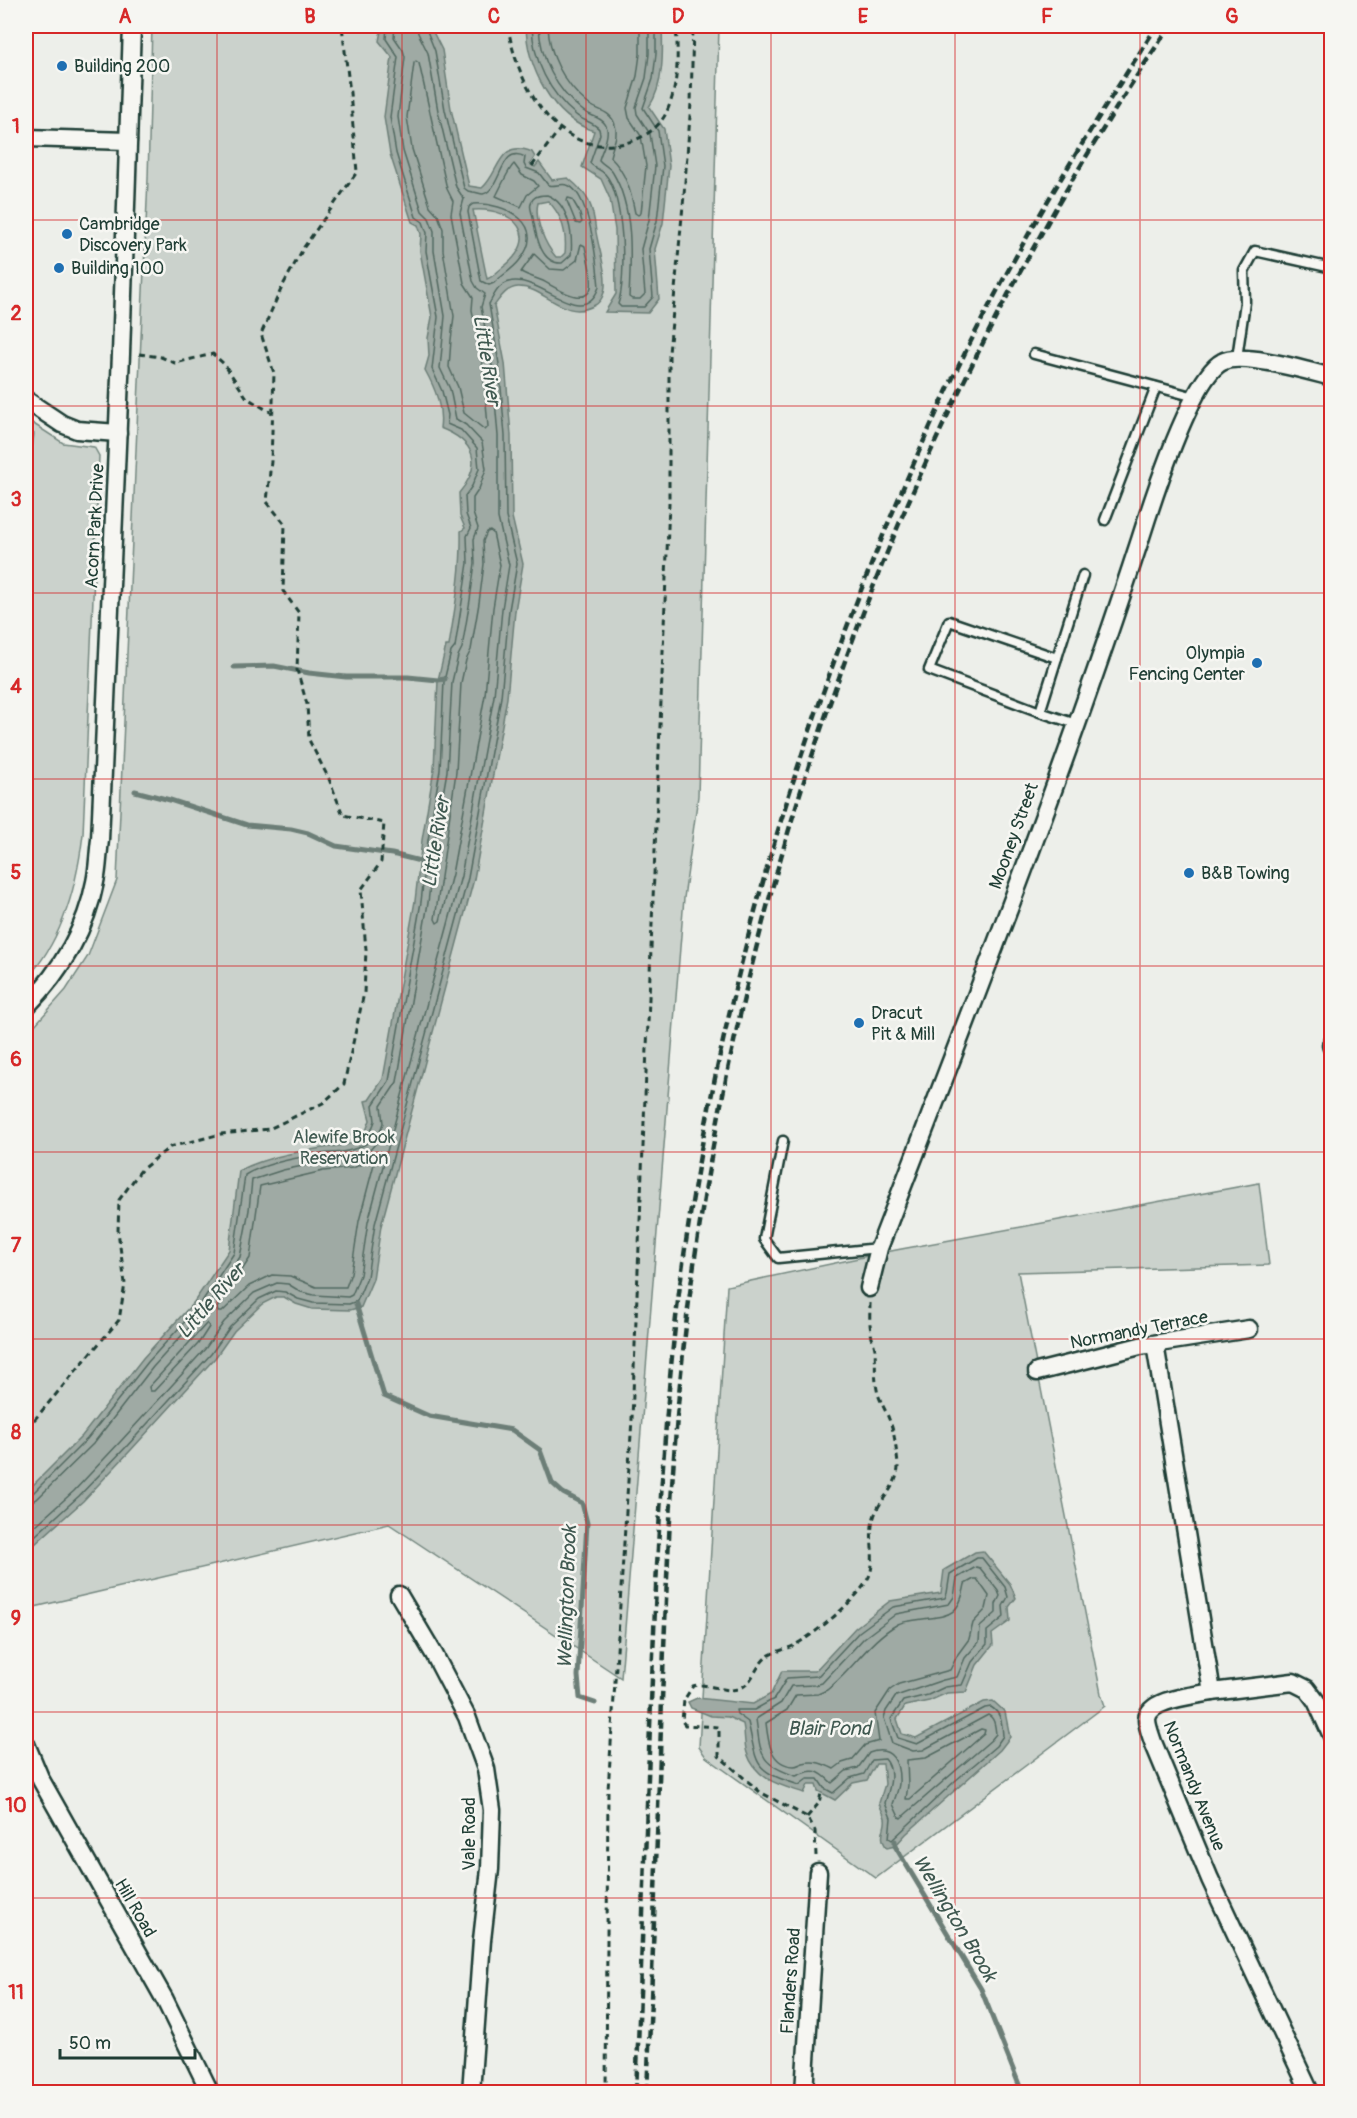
<svg xmlns="http://www.w3.org/2000/svg" width="1357" height="2118" viewBox="0 0 1357 2118" font-family="Pangolin,sans-serif">
  <rect width="100%" height="100%" fill="#edefea"/>
  <filter id="ink" filterUnits="userSpaceOnUse"><feTurbulence type="fractalNoise" baseFrequency=".0167" numOctaves="2"/><feDisplacementMap in="SourceGraphic" scale="12" xChannelSelector="R" yChannelSelector="G"/><feConvolveMatrix kernelMatrix="1 2 1 2 8 2 1 2 1" color-interpolation-filters="sRGB"/></filter>
  <g filter="url(#ink)">
    <g fill="#cbd2cc" stroke="#758880" stroke-width="1.5">
      <path d="M152,26h567l-21,770 -14,102 -63,780 -232,-154 -363,85v-574l40,-45 22,-34 29,-76 31,-701z"/>
      <path d="M26,419l37,24 31,4 5,9 -16,378c-6,51 -20,107 -57,145v-534l6,4 2,-15 -8,-5z"/>
      <path d="M1259,1183l10,82 -251,7 83,422 4,12 -229,172 -170,-121 -7,-10 28,-461 169,-36z"/>
    </g>
    <g fill="#9faaa4" stroke="#6c7e77" stroke-width="1.5" fill-rule="evenodd">
      <path d="M382,26h48l12,24 9,59 18,77 13,2c18,-15 16,-50 50,-36l3,5 -5,7 5,3 4,-5 13,18 16,-2c21,17 25,27 28,54 3,18 10,36 9,54 0,7 -4,16 -10,19 -31,18 -51,-19 -77,-18 -12,1 -17,10 -24,19l11,57 6,72 1,82 11,47 -8,47 -8,87 -33,181 -93,347 -8,53 -12,28 -11,3 -38,-1 -16,-5 -12,-7h-8l-14,7 -28,27 -19,27 -84,92 -48,51 -57,51v-60l56,-56 61,-78 51,-56 35,-52 10,-79c23,-13 56,-19 83,-23 15,-2 27,-2 41,-9l7,-19 -5,-19 4,-1 14,-21 32,-178 7,-61 12,-71 4,-89 8,-34h3c6,-39 13,-75 12,-115l4,-3 -5,-12 -1,-23c25,-30 15,-52 -19,-65 3,-21 -5,-40 -15,-58l4,-14 -1,-18 4,-21 -12,-66 1,-17 -3,-9 -6,-3 -22,-68 -6,-37 8,-60 -13,-16zM548,201c14,14 19,32 17,52l-4,4h-5c-11,-12 -22,-38 -18,-54zM473,210c42,-3 70,28 29,58 -5,4 -9,9 -15,11z"/>
      <path d="M526,26h136c1,25 2,59 -13,81l15,22 5,37 -6,57 -8,26 4,50 -11,14 -43,-1 11,-18 -1,-64 -5,-31 -9,-20 -19,-12 12,-36c-42,-13 -67,-64 -68,-105z"/>
      <path d="M983,1551l27,33 6,14 -7,9 1,14 -18,13 1,11 -16,20 -11,27 -19,1 -18,8 -24,5 -8,13 5,15 14,4 68,-36 9,-1 12,11 5,25 -10,13 -94,84 -11,12 -8,2c-10,-13 0,-19 -2,-30 -1,-5 -5,-10 -6,-15l6,-19 -2,-20h-7l-9,16 -14,3 -18,17 -17,-9 -2,-6h-8l-4,8c-24,-8 -48,-13 -57,-40 -3,-9 -2,-20 -4,-29l-15,-7 -17,-1 -20,-8 -3,-6 9,-4 56,6 18,-10 11,-23h33l40,-43 35,-27 51,-8 3,-23 31,-18z"/>
    </g>
    <g fill="none" stroke-linecap="round" stroke-linejoin="round">
      <g stroke="#526961" stroke-width="1.5">
        <path d="M532,26c1,34 17,67 44,89 7,6 18,7 23,14l1,5 -10,29c4,5 11,7 15,11 19,21 22,105 13,130l3,3h23l9,-10 -4,-48 8,-28 6,-55 -5,-35 -15,-23 10,-29 3,-25v-28"/>
        <path d="M539,26c1,32 17,64 43,84 8,7 23,7 25,19 2,10 -6,22 -8,31 4,5 11,7 14,13 21,35 18,84 16,124l3,2h8l5,-5 -4,-45 8,-29 6,-54 -5,-32 -13,-20 -1,-7 10,-29 3,-24v-28"/>
        <path d="M548,26c1,29 16,58 39,77 10,8 24,7 28,22 4,11 -3,21 -5,32 16,15 21,35 25,56l3,2 3,-2 5,-47 -5,-30 -12,-18 -2,-10 10,-32 3,-22v-28"/>
        <path d="M416,61l3,2 28,126 6,12 -2,13 13,69 9,14 -1,13 11,56 5,61 -3,3 -21,-17 -6,-26 -9,-20 2,-27 3,-24 -11,-66v-21l-5,-14 -8,-9 -18,-57 -5,-32 7,-54z"/>
        <path d="M514,164l8,11 12,6 4,5 -11,9 -6,12 -25,-11c4,-7 13,-28 18,-32z"/>
        <path d="M547,195c22,8 26,40 24,60l-9,8c-22,1 -26,-29 -29,-45 -1,-6 -5,-13 0,-19 4,-4 9,-4 14,-4z"/>
        <path d="M568,198l4,1 7,12 3,11 -2,2 -4,-1 -9,-22z"/>
        <path d="M473,204c33,-2 76,21 46,57 -7,9 -17,14 -25,22l-5,2 -8,-4 -13,-69 1,-5z"/>
        <path d="M581,244l4,2c2,13 8,29 6,41 -5,22 -38,-1 -48,-6 -7,-3 -15,-5 -22,-9l13,-18 16,15 14,1 13,-10z"/>
        <path d="M490,531l3,2 7,32 -7,43 -8,87 -33,179 -12,47 -3,2 -2,-4 21,-147 5,-89 5,-23 5,-10 8,-47 5,-39 -1,-23 4,-9z"/>
        <path d="M370,1160l3,1 1,3 -15,57 -8,52 -5,14h-30l-26,-11 -18,-1 -23,11 -27,26h-4l-1,-4 33,-50 10,-72 63,-15 30,-3z"/>
        <path d="M207,1323l2,4 -11,17 -44,47h-4l-1,-4z"/>
        <path d="M26,1496l6,-2 55,-55 61,-77 51,-56 35,-53 11,-78c18,-11 55,-18 76,-21 19,-2 27,-1 45,-10l9,-23 -2,-16 16,-24 32,-179 7,-62 12,-70 4,-89 7,-29 4,-5 13,-84 -1,-27 4,-8 -5,-14 -1,-18 7,-10 7,-17 -2,-21 -16,-18 -14,-6 1,-9 -6,-24 -10,-22 6,-52 -12,-66 1,-18 -4,-11 -7,-5 -20,-64 -6,-36 8,-60 -12,-18 1,-13"/>
        <path d="M26,1503l11,-4 56,-55 60,-77 52,-57 35,-53 9,-47 3,-30 31,-10 39,-8 29,-3 19,-9 6,-7 7,-20 -2,-17 16,-24 31,-179 7,-62 12,-70 5,-89 6,-26 4,-8 8,-48 5,-37 -1,-24 4,-11 -5,-15v-15l6,-9 7,-20 -4,-27 -16,-17 -10,-6 -6,-30 -10,-21 5,-52 -11,-65v-20l-5,-13 -7,-7 -19,-60 -5,-34 7,-60 -2,-7 -9,-13 1,-11"/>
        <path d="M26,1534l48,-43 47,-50 84,-92 19,-27 30,-29 23,-10 11,1 13,8 13,3 34,2 4,-2 8,-20 8,-53 93,-346 33,-180 8,-87 7,-44 -11,-47v-82l-6,-71 -11,-58 4,-13 -8,-6 -4,-7 -13,-68 4,-14 -8,-12 -18,-76 -10,-58 -10,-20 -1,-7"/>
        <path d="M26,1544l53,-48 48,-50 84,-92 19,-27 29,-28 17,-8 9,1 13,7 15,4 36,1 8,-3 10,-24 8,-53 93,-346 33,-181 8,-87 8,-46 -11,-47 -1,-81 -6,-72 -10,-60c3,-5 6,-12 10,-16 30,-30 82,49 100,-1 -2,-22 -9,-95 -32,-102 -6,-2 -13,2 -19,0l-9,-12 -13,-5 -2,-4 1,-7c-25,-14 -23,33 -42,37 -3,0 -7,-2 -10,-2 -8,-2 -2,1 -9,-4l-19,-78 -10,-59 -10,-25"/>
        <path d="M977,1558h5l23,29 3,10 -5,9 1,11 -17,14v13l-15,18 -10,23 -17,2 -17,8 -25,6 -12,18 7,19 19,6 68,-36 6,-1c11,7 11,17 12,29l-7,10 -41,35 -63,59 -3,-2 2,-20 -6,-15c4,-13 11,-32 0,-44l-13,1 -8,14 -14,4 -17,15 -9,-5 -6,-9h-11l-8,6c-47,-15 -41,-19 -51,-63l-11,-8 -1,-4h18l20,-11 13,-21 31,-2 41,-44 34,-25 52,-9 2,-5 3,-19z"/>
        <path d="M976,1567l4,1 18,23 2,5 -4,8v9l-16,14 -1,15 -14,16 -8,19 -14,3 -47,16 -10,15 -2,7 8,25 21,8 10,-1 65,-35c7,3 7,12 8,19l-5,6 -90,78 -2,-1 -6,-13c2,-6 5,-13 6,-20 1,-20 -6,-40 -30,-31l-11,15 -12,3 -14,12c-13,-12 -17,-16 -36,-7 -38,-12 -35,-22 -40,-57l25,-16 10,-17 24,-1 7,-2 42,-45 32,-24 53,-10 5,-7 3,-19z"/>
        <path d="M974,1579h3l12,17 -3,13 -13,14 -4,16 -11,15 -8,16 -51,14 -9,6 -15,23 4,28 -14,4 -13,15 -10,3 -8,6c-10,-5 -19,-9 -31,-6 -3,1 -6,3 -9,3 -24,-1 -26,-25 -28,-43l21,-13 9,-15 22,-1 9,-4c26,-20 42,-50 71,-66 5,-3 12,-3 18,-4 31,-5 43,-1 49,-36z"/>
        <path d="M981,1729l4,1 -1,4 -74,65h-4l2,-14 -1,-25 19,-2z"/>
      </g>
      <g stroke="#6c7e77" stroke-width="5">
        <path d="M234,667l40,-1 35,7 37,4h62l30,3 7,-1"/>
        <path d="M135,791l35,9 77,25 44,4 17,4 28,13 56,8 28,7 6,-1"/>
        <path d="M356,1304l28,92 45,20 83,14 28,20 12,33 11,10 19,10 5,20 -9,153 2,22 15,5"/>
        <path d="M895,1841v5l86,143 41,103"/>
      </g>
      <defs>
        <g id="service">
          <path d="M1034,354l161,43"/>
          <path d="M1237,358l8,-56 -1,-31 11,-20 77,17"/>
          <path d="M1105,520l51,-133"/>
          <path d="M1040,712l-111,-42 20,-49 108,37"/>
          <path d="M1076,724l-36,-12 43,-137"/>
          <path d="M783,1141l-19,98 14,19 101,-10"/>
        </g>
        <g id="minor">
          <path d="M26,138l102,3"/>
          <path d="M26,400l36,24 15,6 41,3"/>
          <path d="M26,1007c33,-34 60,-77 69,-125 3,-13 3,-28 5,-42l21,-486 11,-328"/>
          <path d="M1331,1045l1,3"/>
          <path d="M869,1288l10,-40c90,-234 183,-469 261,-708 11,-35 51,-162 82,-178 19,-11 86,9 110,15"/>
          <path d="M1155,1344l57,348c-17,4 -63,6 -65,27 0,7 4,17 6,23l57,137 100,213"/>
          <path d="M1037,1372l103,-26 109,-17"/>
          <path d="M399,1595l35,59 33,63 19,52 6,41 -2,59 -8,71 -11,152"/>
          <path d="M1212,1692l81,-10 14,7 9,12 16,35"/>
          <path d="M26,1744l15,36 124,220 45,92"/>
          <path d="M804,2092l14,-220"/>
        </g>
      </defs>
      <use href="#service" stroke="#1f3d34" stroke-width="13"/>
      <use href="#minor" stroke="#1f3d34" stroke-width="21"/>
      <g stroke="#1f3d34" stroke-width="3" stroke-dasharray="6 4.5" stroke-linecap="butt">
        <path d="M508,26c8,56 48,134 117,117 17,-4 35,-15 42,-32 12,-26 11,-58 9,-85"/>
        <path d="M532,166l28,-37"/>
        <path d="M139,354l22,3 14,6 38,-9 11,10 23,34 25,15"/>
        <path d="M26,1427l9,-8 84,-99 6,-36 -7,-53 1,-31 22,-30 29,-23 51,-13 48,-5 54,-26 21,-19 20,-91 2,-43 -5,-60 20,-28 3,-39 -41,-8 -14,-36 -20,-39 -2,-36 -10,-34 2,-57 -16,-22 2,-67 -18,-22 4,-41 3,-88 -13,-39 21,-47 22,-40 53,-75 -7,-79 -8,-67"/>
        <path d="M807,1817l12,-14 2,-10"/>
        <path d="M816,1856l-1,-25 -8,-14 -47,-25 -41,-36v-29l-34,-2 -3,-4 2,-21 9,-14c15,-4 30,7 45,3 15,-4 17,-24 30,-33 7,-5 17,-6 25,-10 21,-11 73,-52 78,-75 4,-18 -3,-36 3,-54 6,-20 25,-30 24,-53 -2,-15 -3,-31 -9,-45 -3,-8 -8,-16 -11,-25 -4,-15 -2,-30 -3,-45 -1,-6 -4,-12 -4,-18 -2,-9 -1,-19 -1,-28"/>
        <path d="M606,2092l2,-302 24,-371 37,-916v-150l15,-158 7,-92 2,-77"/>
      </g>
      <use href="#service" stroke="#f6f6f2" stroke-width="8"/>
      <use href="#minor" stroke="#f6f6f2" stroke-width="16"/>
      <g stroke="#1f3d34" stroke-width="4.5" stroke-dasharray="9 4.5" stroke-linecap="butt">
        <path d="M636,2092c6,-137 10,-275 16,-413 5,-124 11,-247 25,-370 38,-314 131,-619 264,-906 61,-132 137,-256 216,-377"/>
        <path d="M647,2092c6,-130 10,-261 15,-392 5,-130 10,-261 26,-391 57,-457 223,-903 482,-1283"/>
      </g>
    </g>
  </g>
  <path fill="none" stroke="#d62828" stroke-width="1.5" stroke-opacity="0.55" d="M217,26v2066M402,26v2066M586,26v2066M771,26v2066M955,26v2066M1140,26v2066M26,220h1306M26,406h1306M26,593h1306M26,779h1306M26,966h1306M26,1152h1306M26,1339h1306M26,1525h1306M26,1712h1306M26,1898h1306"/>
  <g fill="#1f6fb2" stroke="#f6f6f2" stroke-width="2">
    <circle cx="62" cy="66" r="6"/>
    <circle cx="67" cy="234" r="6"/>
    <circle cx="59" cy="268" r="6"/>
    <circle cx="1257" cy="663" r="6"/>
    <circle cx="1189" cy="873" r="6"/>
    <circle cx="859" cy="1023" r="6"/>
  </g>
  <g text-anchor="middle" dominant-baseline="central" stroke-width="5" stroke-linejoin="round" paint-order="stroke">
    <g font-size="18" fill="#1f3d34" stroke="#f6f6f2" text-anchor="start">
      <text x="74" y="66">Building 200</text>
      <text x="79" y="224">Cambridge<tspan x="79" dy="21">Discovery Park</tspan></text>
      <text x="71" y="268">Building 100</text>
      <text x="1245" y="653" text-anchor="end">Olympia<tspan x="1245" dy="21">Fencing Center</tspan></text>
      <text x="1201" y="873">B&amp;B Towing</text>
      <text x="871" y="1013">Dracut<tspan x="871" dy="21">Pit &amp; Mill</tspan></text>
    </g>
    <g font-size="18" fill="#1f3d34" stroke="#f6f6f2">
      <text transform="translate(95 526) rotate(-87)">Acorn Park Drive</text>
      <text transform="translate(1014 836) rotate(-70)">Mooney Street</text>
      <text transform="translate(1139 1330) rotate(-11)">Normandy Terrace</text>
      <text transform="translate(1194 1786) rotate(68)">Normandy Avenue</text>
      <text transform="translate(469 1834) rotate(-90)">Vale Road</text>
      <text transform="translate(135 1908) rotate(60)">Hill Road</text>
      <text transform="translate(791 1981) rotate(-86)">Flanders Road</text>
    </g>
    <g font-size="18" fill="#415b52" stroke="#f6f6f2">
      <text x="344" y="1137">Alewife Brook<tspan x="344" dy="21">Reservation</tspan></text>
    </g>
    <g font-size="20" font-style="italic" fill="#3f5850" stroke="#f6f6f2">
      <text transform="translate(487 360) rotate(81)">Little River</text>
      <text transform="translate(436 842) rotate(-81)">Little River</text>
      <text transform="translate(211 1301) rotate(-49)">Little River</text>
      <text transform="translate(567 1597) rotate(-88)">Wellington Brook</text>
      <text x="829" y="1728">Blair Pond</text>
      <text transform="translate(955 1918) rotate(59)">Wellington Brook</text>
    </g>
  </g>
  <rect width="1357" height="2118" fill="none" stroke="#f6f6f2" stroke-width="66"/>
  <path d="M60 2049v9h135v-9" fill="none" stroke="#1f3d34" stroke-width="3"/>
  <text x="69" y="2049" font-size="18" fill="#1f3d34" stroke="#f6f6f2" stroke-width="4.5" paint-order="stroke">50 m</text>
  <rect x="33" y="33" width="1291" height="2052" fill="none" stroke="#d62828" stroke-width="2"/>
  <g font-size="20" text-anchor="middle" font-weight="bold" fill="#d62828">
    <text x="125" y="23">A</text>
    <text x="310" y="23">B</text>
    <text x="494" y="23">C</text>
    <text x="678" y="23">D</text>
    <text x="863" y="23">E</text>
    <text x="1047" y="23">F</text>
    <text x="1232" y="23">G</text>
    <text x="16" y="133">1</text>
    <text x="16" y="320">2</text>
    <text x="16" y="506">3</text>
    <text x="16" y="693">4</text>
    <text x="16" y="879">5</text>
    <text x="16" y="1066">6</text>
    <text x="16" y="1252">7</text>
    <text x="16" y="1439">8</text>
    <text x="16" y="1625">9</text>
    <text x="16" y="1812">10</text>
    <text x="16" y="1999">11</text>
  </g>
</svg>
